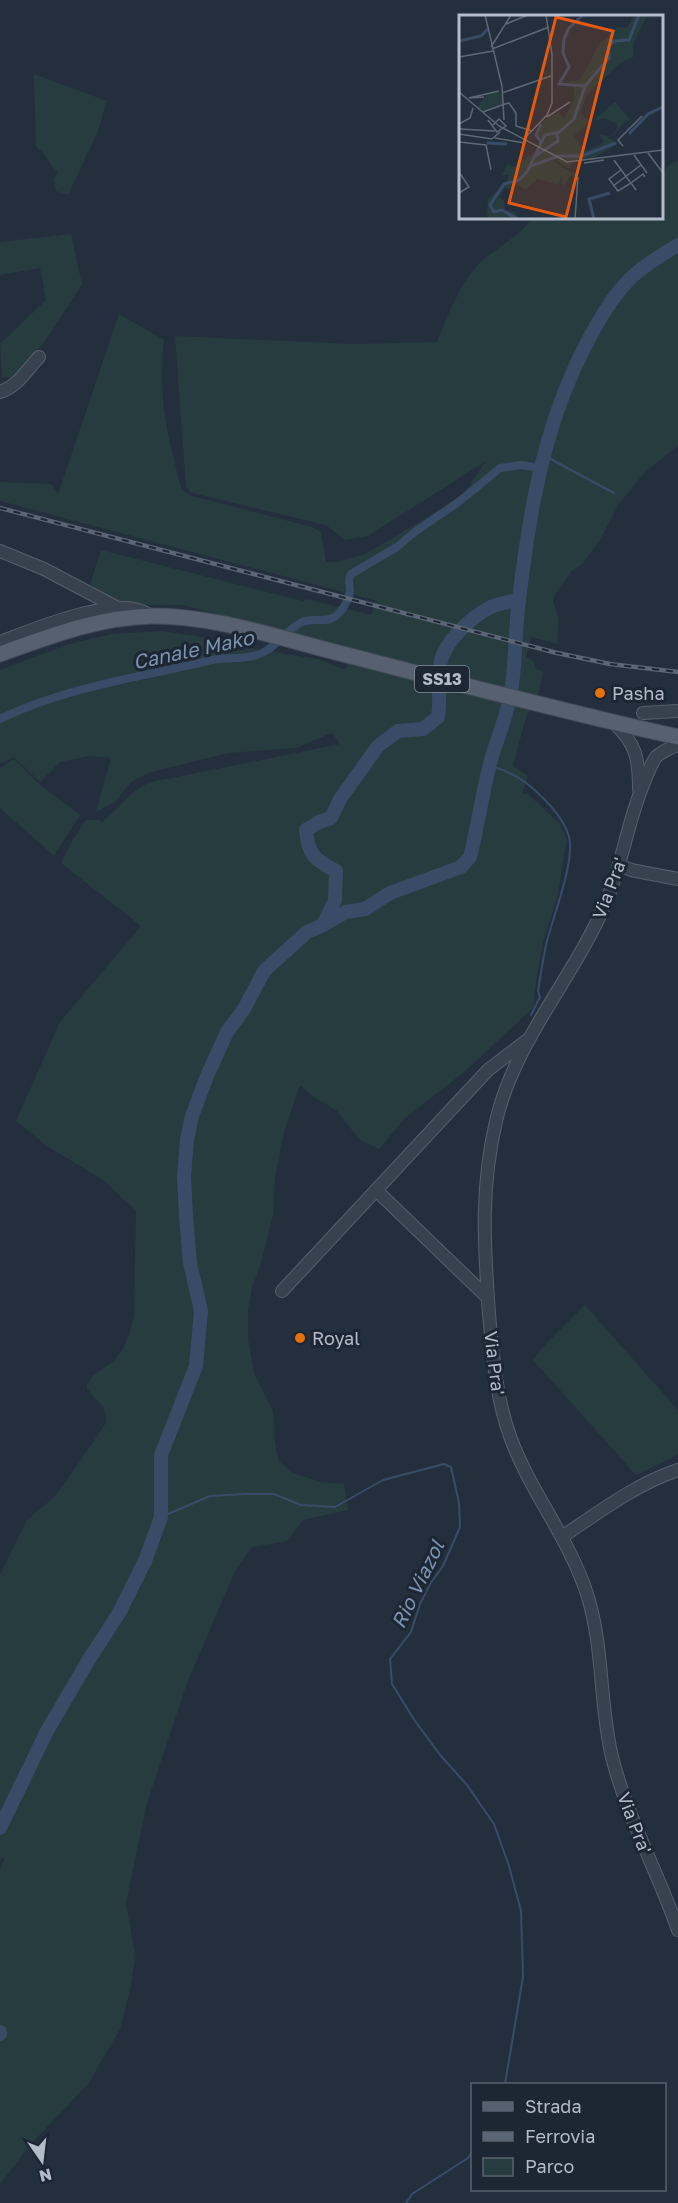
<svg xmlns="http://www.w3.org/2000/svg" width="678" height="2203" viewBox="0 0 678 2203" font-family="'Golos Text',sans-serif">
  <rect width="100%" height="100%" fill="#242f3e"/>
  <g fill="#263c3f">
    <path d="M34,74l73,27 -9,30 -30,64 -12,-4 -2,-12 4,-7c-11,-10 -9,-16 -22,-25z"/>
    <path d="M678,160v286l-33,26 -26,32 -20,37 -16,22 -12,9 -16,22 -2,7 6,19 -2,24 -26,-7 -5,20 8,5 1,6 8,4 -5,24 -12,21 -13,49 15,10 -6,18h6l32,30 7,15 -10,59 -14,44 -8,47 -1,18 -71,66 -59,46 -25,30 -19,-9 -24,-30 -22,-13 -14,-12 -16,47 -9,45 -2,38 -13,51 -8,21 -4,23v29l6,34 19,38 2,32 4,18 12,11 29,10 24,2 4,26 -45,10 -15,21 -36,6 -17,24 -48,112 -40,120 -21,100 9,52 -4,32 -11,42 -32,55 -57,60 -31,40v-314l5,-13 -5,3v-285l27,-55 25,-21 11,-13 43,-63 -2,-15 -17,-19v-4l5,-9 22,-15 9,-12 6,-15 5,-18 2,-105 -33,-31 -56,-34 -31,-25 44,-99 81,-96 -80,-63 11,-22 14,-21h14l1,3c24,-20 33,-41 66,-44l173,-35 -8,-11 -36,15 -68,5 -80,20 -17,9 -16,20 -19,10 15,-54 -22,-2 -29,6 -20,20 -26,-25 -14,7v-94l69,-26 43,-10 50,-3 60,9 33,9 63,10 27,11 10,-19 -172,-46h-35l-33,-5 -16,-9 -9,-7 11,-34 202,51 3,-2 65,16 6,-14 -377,-100v-19l51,2 7,10 61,-180 45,26c-5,42 -1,75 9,115 3,12 5,25 10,36l9,5 120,31 9,5 5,30h11l28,-8 63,-37 35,-23 23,-33 -118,75 -23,4 -19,-15 -134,-32 -6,-6 -11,-151 178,8 84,-2c11,-27 20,-52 39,-75 13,-16 48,-32 55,-49h131c0,-19 -6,-51 16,-58z"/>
    <path d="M71,234l11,50 -39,60 -28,33h-13l-2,-33 46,-44 -6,-32 -40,7v-33z"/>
    <path d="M14,759l26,26 40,30 -26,41 -54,-48v-40z"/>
    <path d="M585,1305l93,105v45l-42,20 -103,-115 12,-15z"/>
  </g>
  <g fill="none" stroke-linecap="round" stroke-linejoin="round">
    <g stroke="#394c67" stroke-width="2">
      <path d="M543,455l71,38"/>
      <path d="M489,766c6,2 13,3 18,6 23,9 60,45 63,70 2,27 -16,72 -23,99 -4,16 -6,33 -9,50l2,6 -9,18"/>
      <path d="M161,1517l49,-21 35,-2h29l27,11 34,2 48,-27 61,-16 7,3 8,36 1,24 -17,39 -13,18 -10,20 -9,28 -21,27 2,25 23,37 26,35 26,29 27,39 15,42 12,45 2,66 -18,107"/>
      <path d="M406,2203l6,-9 56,-36 4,-6"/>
    </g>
    <path stroke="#394c67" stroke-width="8" d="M0,719c66,-32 141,-42 212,-59 16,-3 35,0 50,-7 16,-7 24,-23 40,-31 11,-5 26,2 35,-7 6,-5 12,-16 13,-24 0,-7 -3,-10 1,-17l46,-27 19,-16 44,-30 40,-33 22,-3 18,3"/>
    <g stroke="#394c67" stroke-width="14">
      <path d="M323,925l23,-13 19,-3 25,-16 71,-26 9,-10c8,-31 12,-63 20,-93 7,-27 19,-51 22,-79 4,-28 3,-57 7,-85 11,-94 26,-181 72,-265 12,-22 24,-42 42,-59 13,-12 30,-22 45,-31"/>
      <path d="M0,1828l47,-97 41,-70 31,-48 26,-52 16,-44v-62l35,-89 5,-55 -11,-48 -4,-47 -2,-40 3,-36 5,-24 15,-40 20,-44 17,-23 20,-38 43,-39 16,-7 12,-25 1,-29c-21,-11 -28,-16 -30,-41l13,-8 12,-4 9,-19 38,-53 20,-15 25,-2 15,-12c3,-18 -1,-35 2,-52 3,-22 32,-49 51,-58 9,-4 19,-5 28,-8"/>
      <path d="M0,2032v2"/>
    </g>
    <defs>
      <g id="minor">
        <path d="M0,392c17,-5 27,-22 39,-35"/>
        <path d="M0,551l44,18 74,39"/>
        <path d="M0,642c33,-12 113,-47 146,-29"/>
        <path d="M643,713l35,-2"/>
        <path d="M614,723c22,21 25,35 25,66"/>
        <path d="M678,745c-8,3 -16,6 -22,12 -5,7 -8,16 -11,23 -17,39 -22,82 -39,122 -31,74 -89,136 -109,215 -17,70 -13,126 -8,197 4,42 7,85 22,125 20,54 58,99 76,155 17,53 12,109 25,163 15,60 46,115 66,173"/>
        <path d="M620,865l11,5 47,9"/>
        <path d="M376,1190l112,108"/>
        <path d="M282,1291l206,-221 38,-29"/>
        <path d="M562,1537c37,-25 74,-53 116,-67"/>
      </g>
      <path id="major" d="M0,654c50,-18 99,-37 153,-38 63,0 126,22 186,37 113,29 225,59 339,84"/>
    </defs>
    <use href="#minor" stroke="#565f6c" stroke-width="14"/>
    <use href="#major" stroke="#414a57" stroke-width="17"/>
    <use href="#minor" stroke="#38414e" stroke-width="12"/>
    <use href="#major" stroke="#56606e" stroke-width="15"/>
    <defs>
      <path id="rail" d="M0,508l557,145 53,11 68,8"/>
    </defs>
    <use href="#rail" stroke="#5a6575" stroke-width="4.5"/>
    <use href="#rail" stroke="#1d2633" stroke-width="2" stroke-dasharray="7" stroke-linecap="butt"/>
  </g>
  <g fill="#e8710a" stroke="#1d2633" stroke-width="2">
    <circle cx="600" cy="693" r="6"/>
    <circle cx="300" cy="1338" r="6"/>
  </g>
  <g text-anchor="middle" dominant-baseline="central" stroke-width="6" stroke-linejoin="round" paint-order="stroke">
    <rect fill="#1d2633" stroke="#878f9c" stroke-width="1.5" x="415" y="666" width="54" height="26" rx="4.5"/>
    <g font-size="16" font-weight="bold" fill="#b4bcc9">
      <text x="442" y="679">SS13</text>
    </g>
    <g font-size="18" fill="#b4bcc9" stroke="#1d2633" text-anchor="start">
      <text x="612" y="693">Pasha</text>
      <text x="312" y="1338">Royal</text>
    </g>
    <g font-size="18" fill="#b4bcc9" stroke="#1d2633">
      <text transform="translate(609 888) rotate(-69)">Via Pra'</text>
      <text transform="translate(495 1363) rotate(83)">Via Pra'</text>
      <text transform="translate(635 1823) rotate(69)">Via Pra'</text>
    </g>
    <g font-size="20" font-style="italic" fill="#7c92b1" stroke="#1d2633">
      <text transform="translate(193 649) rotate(-12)">Canale Mako</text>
      <text transform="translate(417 1584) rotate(-64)">Rio Viazol</text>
    </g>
  </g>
  <g transform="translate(459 15)">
    <rect width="204" height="204" fill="#242f3e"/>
    <path d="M175,0l29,3h-17l-12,24 -1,15 -14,7 -32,31 -7,17 9,10 -15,14 11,15 19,-9 -5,-8 12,3 7,-9 -1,-4 -12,-6 -12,3 22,-19 16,19 -5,-1 -13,16 -5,2 10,5 -22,14 -22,4 -5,7 -21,-11 30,20 -7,-2 -8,13 -2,-14 -2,11 -22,-6 -12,11 -8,-5 -4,4 -8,-1 -6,9 5,4 1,9 10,2 4,7h-32l1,-20 19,-18 1,-6h-6l6,-12 5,4 22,-15 4,-10 -3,-8 7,-13 16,-9 5,7 10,-20v-11l-5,-6 11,-2 19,-36 18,-17 10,1zM41,77l4,11 -22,9 -5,-5 11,-14z" fill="#263c3f"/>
    <path fill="none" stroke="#394c67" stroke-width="3" d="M124,0l-14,13 -5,11 -1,14 6,14 -10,17 26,2M0,26l22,-5 7,-7M170,119l19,-20 15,-7M82,127l-5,-7 5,-11M28,128l20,1M76,141l23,-15 -1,-7 17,-15 11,-33 24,-28v-12l5,-5 15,-1 10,-25M72,151l27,-10h24l34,-13M58,204l-15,-9 -8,2 -4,-7 14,-21 15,-4 8,-8 18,-37 14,-3M135,204l-5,-20 21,-6"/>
    <path fill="none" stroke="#5e6776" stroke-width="1.5" d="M26,0l17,71 2,34M47,9l22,-9M32,32l20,-32M33,34l57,-22M0,42l34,-6M0,77l40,34 68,36 96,-12M43,78l49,-17M25,82l-15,1 30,-7M46,89l4,-1 7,10v13l16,5M24,97l22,-8M88,102l23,-15M29,105l9,12 9,-6 -7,-7 -6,6M0,109l11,-6 3,-10M1,114l35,2M0,119l33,5 8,-7M36,123l30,5M64,125l24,-25 5,-12v-49l-6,-39M0,127l27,3 5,25M164,131l-5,-6 24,-24M189,138l15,20M175,140l13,18M155,145l16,22 1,1 -13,8 -9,-12 12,-9M125,148l20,-3M0,157l10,15 -10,6M154,171l28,-21M177,175l-5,-7 12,-9 2,3M116,204l3,-42"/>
    <path fill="#e8590c" fill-opacity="0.15" stroke="#e8590c" stroke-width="3" d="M97,2l57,14 -47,186 -57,-14z"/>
    <rect width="204" height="204" fill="none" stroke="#b4bcc9" stroke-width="3"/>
  </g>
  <rect x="471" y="2083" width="195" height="108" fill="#1d2633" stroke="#59626f" stroke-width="1.5"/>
  <rect x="483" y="2102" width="30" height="9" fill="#56606e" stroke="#59626f" stroke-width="1.5"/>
  <text x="525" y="2113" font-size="18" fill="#b4bcc9">Strada</text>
  <rect x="483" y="2132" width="30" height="9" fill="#5a6575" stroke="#59626f" stroke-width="1.5"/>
  <text x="525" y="2143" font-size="18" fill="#b4bcc9">Ferrovia</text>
  <rect x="483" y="2158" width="30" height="18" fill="#263c3f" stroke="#59626f" stroke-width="1.5"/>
  <text x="525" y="2173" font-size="18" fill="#b4bcc9">Parco</text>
  <g transform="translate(42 2161) rotate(166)" stroke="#1d2633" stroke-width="4.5" paint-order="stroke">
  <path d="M0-4.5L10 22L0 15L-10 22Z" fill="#b4bcc9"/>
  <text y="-9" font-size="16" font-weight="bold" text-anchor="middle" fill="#b4bcc9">N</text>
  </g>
</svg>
